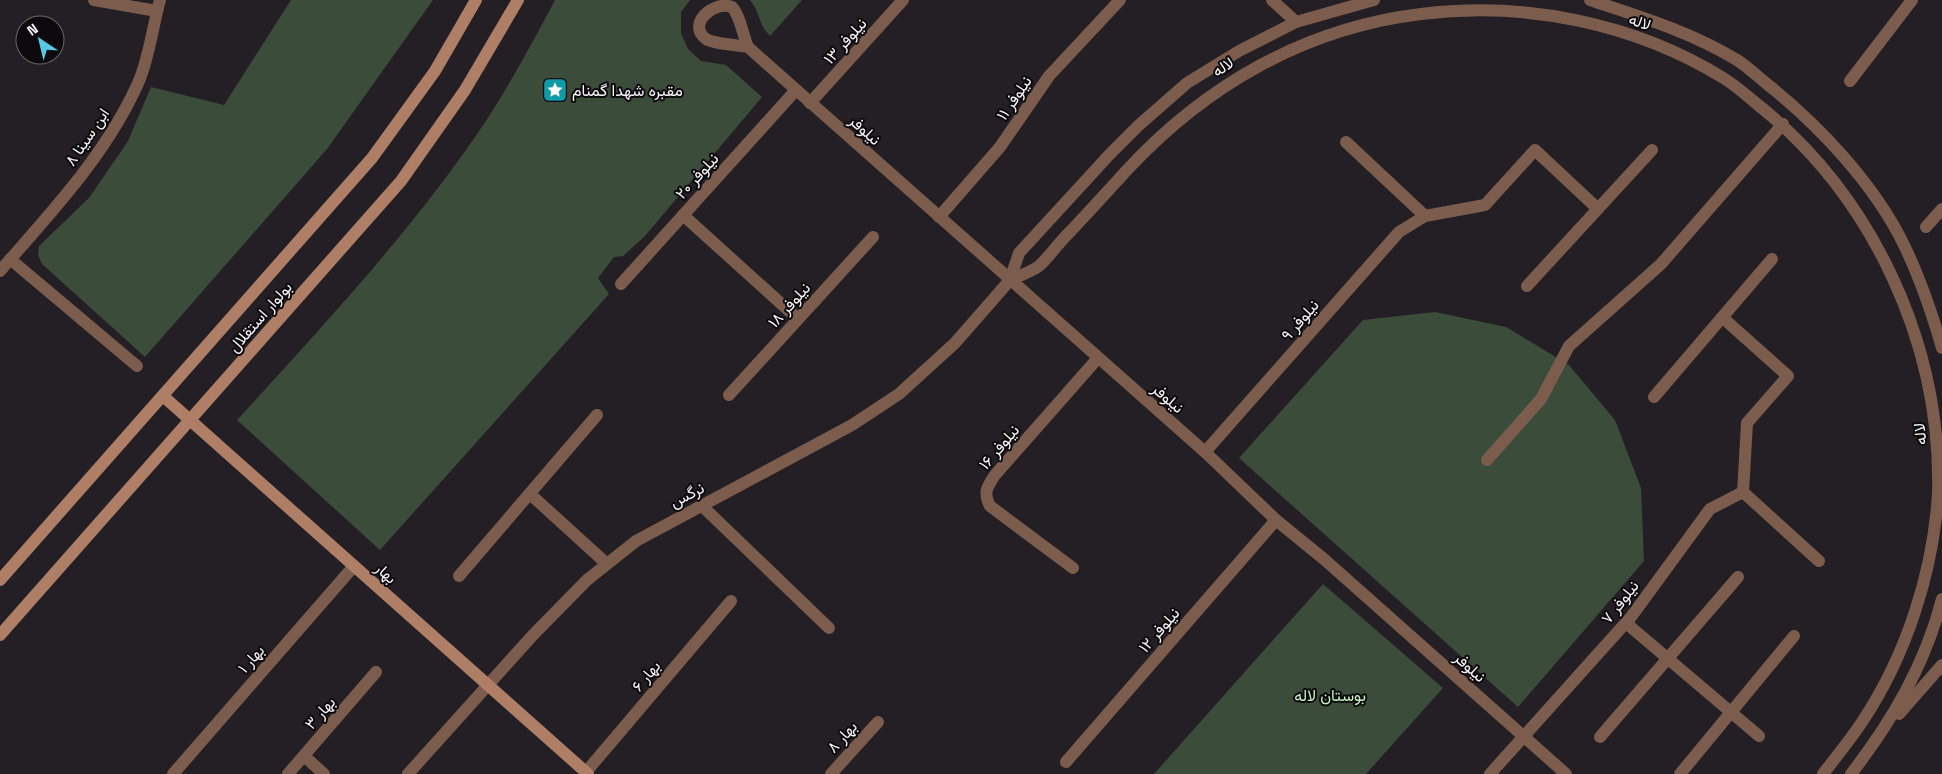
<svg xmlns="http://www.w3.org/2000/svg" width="1942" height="774" viewBox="0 0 1942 774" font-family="'Space Grotesk',Vazirmatn,sans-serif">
  <rect width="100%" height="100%" fill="#241f24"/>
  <g fill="#3b4c3a">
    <path d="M291,0h142l-106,149 -182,208 -103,-93 -4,-9 1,-9 50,-48 39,-57 23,-54 73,18z"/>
    <path d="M555,0h135l-9,12v21l7,16 13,12 25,4 36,32 -117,139 -22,20 -9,1 -16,21 11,16 -229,256 -143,-130c78,-85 162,-176 229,-270 34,-47 62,-99 89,-150z"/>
    <path d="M750,0h52l-32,36c-13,-14 -9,-22 -20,-36z"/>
    <path d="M1435,312l71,15 63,38 46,55 26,68 3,73 -126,146 -279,-249 124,-138z"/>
    <path d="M1323,584l120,104 -77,86h-212z"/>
  </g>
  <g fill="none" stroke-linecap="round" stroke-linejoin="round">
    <g stroke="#7b5c4d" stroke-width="12">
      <path d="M94,0l63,11"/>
      <path d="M1272,0l24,22"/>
      <path d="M1590,0c51,17 101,32 147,60 11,7 20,16 30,24 52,41 108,101 137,161 16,33 28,68 38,103"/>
      <path d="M748,47c-10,-2 -35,-3 -42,-8 -20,-15 8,-39 26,-32 8,8 11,29 16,40l457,405 71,68 49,40 241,214"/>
      <path d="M1850,81l62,-81"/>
      <path d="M810,103l93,-103"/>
      <path d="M1346,142l79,74"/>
      <path d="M683,215l115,104"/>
      <path d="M939,217l61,-70 49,-71 71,-76"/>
      <path d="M1926,227l16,-18"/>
      <path d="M10,259l127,107"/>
      <path d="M0,271c52,-60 107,-117 139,-190 10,-23 14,-56 21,-81"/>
      <path d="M1010,280c9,-4 21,-8 29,-14 10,-9 18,-21 27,-30 21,-22 41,-44 61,-66 79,-85 178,-142 294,-156 104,-13 214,9 304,65 11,7 21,16 32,25 116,92 185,241 181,390 -5,79 -32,162 -76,228 -12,18 -26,35 -39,52"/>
      <path d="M621,284l175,-194"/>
      <path d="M1527,286l125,-136"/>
      <path d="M1723,318l65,58 -41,47 -4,69 76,69"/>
      <path d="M729,395l144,-158"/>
      <path d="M1654,397l118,-138"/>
      <path d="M1205,452l194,-220 26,-16 60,-11 50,-55 63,59"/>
      <path d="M1487,460l54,-61 28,-53 92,-82 122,-140"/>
      <path d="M530,494l77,70"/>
      <path d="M701,505l128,123"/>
      <path d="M1073,568l-83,-62c-7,-14 -3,-19 5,-31l103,-117"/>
      <path d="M459,576l138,-161"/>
      <path d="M1626,623l133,113"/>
      <path d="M1899,714l43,-49"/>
      <path d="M1600,737l138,-160"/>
      <path d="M304,756l20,18"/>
      <path d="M1066,762l210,-242"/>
      <path d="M586,772l145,-171"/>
      <path d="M173,774l181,-208"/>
      <path d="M288,774l88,-102"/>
      <path d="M408,774l125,-139 54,-55 49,-39 216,-116 47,-31 56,-51 55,-63 9,-27 91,-99 28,-28 49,-43 52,-32 57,-29 78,-22"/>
      <path d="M831,774l47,-52"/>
      <path d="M1490,774l141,-157 79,-108 33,-17"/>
      <path d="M1680,774l114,-138"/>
      <path d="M1851,774c41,-53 74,-109 91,-175"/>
    </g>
    <g stroke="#af7e66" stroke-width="12">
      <path d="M163,396l425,378"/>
      <path d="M0,580l372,-422 63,-87 41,-71"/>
      <path d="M0,635l401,-454 64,-91 53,-90"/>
    </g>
  </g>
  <defs>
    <symbol id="sight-square" viewBox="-11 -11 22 22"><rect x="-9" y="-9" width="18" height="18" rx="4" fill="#0f9aa8" stroke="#0c0a0c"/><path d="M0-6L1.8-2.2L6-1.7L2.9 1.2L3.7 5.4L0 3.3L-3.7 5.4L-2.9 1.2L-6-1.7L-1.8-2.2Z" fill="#fff"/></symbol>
  </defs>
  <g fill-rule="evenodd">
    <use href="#sight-square" x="541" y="76" width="28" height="28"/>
  </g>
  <g text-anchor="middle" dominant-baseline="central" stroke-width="4" stroke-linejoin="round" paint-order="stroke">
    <g font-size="16" fill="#f7f3f7" stroke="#0c0a0c">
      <text transform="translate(1640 22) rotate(19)">لاله</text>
      <text transform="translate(845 41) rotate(-48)">نیلوفر ۱۳</text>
      <text transform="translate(1223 67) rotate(-33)">لاله</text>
      <text transform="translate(1014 98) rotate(-56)">نیلوفر ۱۱</text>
      <text transform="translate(865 130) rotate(42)">نیلوفر</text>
      <text transform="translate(87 137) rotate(-56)">ابن سینا ۸</text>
      <text transform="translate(697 176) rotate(-48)">نیلوفر ۲۰</text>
      <text transform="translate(789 305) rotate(-48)">نیلوفر ۱۸</text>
      <text transform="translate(260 317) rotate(-49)">بولوار استقلال</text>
      <text transform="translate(1300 320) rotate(-49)">نیلوفر ۹</text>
      <text transform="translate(1168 398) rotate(41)">نیلوفر</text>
      <text transform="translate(1920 434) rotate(-95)">لاله</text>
      <text transform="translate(999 447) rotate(-50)">نیلوفر ۱۶</text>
      <text transform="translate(687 495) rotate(-28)">نرگس</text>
      <text transform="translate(386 573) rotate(42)">بهار</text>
      <text transform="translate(1620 602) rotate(-52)">نیلوفر ۷</text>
      <text transform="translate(1159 630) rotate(-49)">نیلوفر ۱۲</text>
      <text transform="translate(251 659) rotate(-49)">بهار ۱</text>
      <text transform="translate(1470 667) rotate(42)">نیلوفر</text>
      <text transform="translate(646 676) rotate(-50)">بهار ۶</text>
      <text transform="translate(320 713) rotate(-49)">بهار ۳</text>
      <text transform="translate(842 737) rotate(-48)">بهار ۸</text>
    </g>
    <g font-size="16" fill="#f7f3f7" stroke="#0c0a0c" text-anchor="start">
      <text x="572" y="90">مقبره شهدا گمنام</text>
    </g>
    <g font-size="16" fill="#c6f0c3" stroke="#0c0a0c">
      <text x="1330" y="695">بوستان لاله</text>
    </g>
  </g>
  <g transform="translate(40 40) rotate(325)"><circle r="24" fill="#0c0a0c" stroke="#6a676a"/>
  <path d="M0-4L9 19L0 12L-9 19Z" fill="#56c9e1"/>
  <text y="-8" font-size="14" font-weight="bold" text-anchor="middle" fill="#f7f3f7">N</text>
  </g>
</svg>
